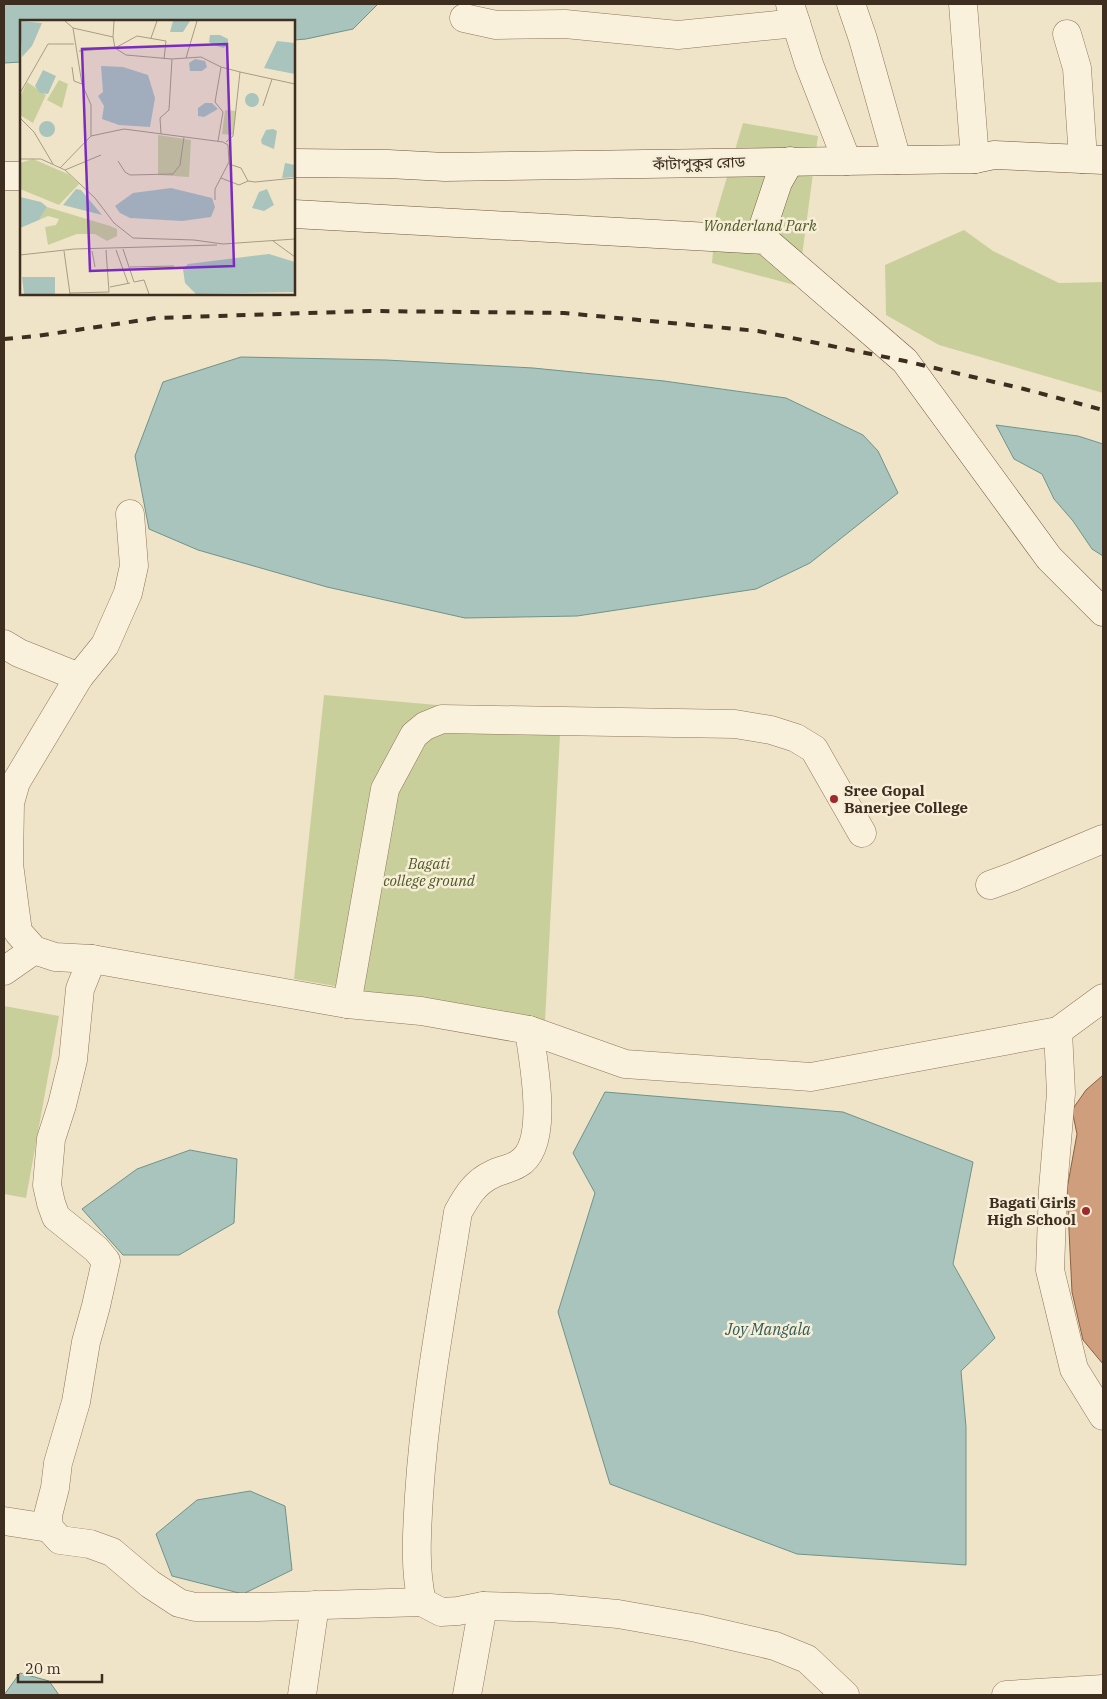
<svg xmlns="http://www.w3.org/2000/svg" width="1107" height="1699" viewBox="0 0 1107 1699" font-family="'IBM Plex Serif','Noto Sans Bengali',serif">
  <rect width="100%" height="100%" fill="#f0e4c8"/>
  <g fill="#c9cf9b">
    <path d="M743,123l75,13 -20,150 -86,-23 4,-49z"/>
    <path d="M964,230l29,21 66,32 44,-1v111l-164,-48 -53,-30 -1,-50z"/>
    <path d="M324,695l237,21 -16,306 -251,-43z"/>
    <path d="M4,1006l55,10 -33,182 -22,-4z"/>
  </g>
  <g fill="#a9c4bc" stroke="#6f938a">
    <path d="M4,4h374l-25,25 -47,10 -12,1v-19h-273v41l-17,1z"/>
    <path d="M241,357l145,3 147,8 131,13 122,17 77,37 15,16 20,42 -88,70 -54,26 -179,27 -112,2 -138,-31 -129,-37 -49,-21 -14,-73 28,-74z"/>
    <path d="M996,425l82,11 25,8v112l-11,-7 -19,-28 -19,-22 -12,-25 -28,-15z"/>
    <path d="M605,1092l238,20 130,50 -20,102 42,74 -34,33 5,56v138l-169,-11 -187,-70 -52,-172 37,-119 -22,-40z"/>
    <path d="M190,1150l47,9 -3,64 -55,32h-56l-41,-46 55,-40z"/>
    <path d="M250,1491l35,15 7,64 -49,24 -71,-18 -16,-42 41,-34z"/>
    <path d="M20,1673l29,8 10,14h-55z"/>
  </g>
  <path fill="#cf9f7d" stroke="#8d5f41" d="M1102,1076h1v288l-20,-24 -11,-48 -5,-103 10,-55 -5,-24 14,-20z"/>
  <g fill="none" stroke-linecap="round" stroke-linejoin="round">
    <defs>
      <g id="street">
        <path d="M790,4l19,60 38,97"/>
        <path d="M851,4l12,35 34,121"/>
        <path d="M963,4l12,155"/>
        <path d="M464,18l32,7 69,-1 113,11 118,-12"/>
        <path d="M1067,34l10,34 6,91"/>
        <path d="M130,514l4,52 -6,27 -23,52 -26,32 -63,105 -6,21 -1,61 9,68 16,18 21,7 37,2 255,45 74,7 108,19 96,34 186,13 247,-46 45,-33"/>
        <path d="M4,644l15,9 60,24"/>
        <path d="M990,885l22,-8 91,-38"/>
        <path d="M92,959l-12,30 -7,71 -11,45 -11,34 -4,46 4,18 5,14 40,32 10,12 -10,45 -10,36 -10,60 -18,61 -3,25 -7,27 1,13 11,12 30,4 22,8 38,32 29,19 16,4h63l164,-5"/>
        <path d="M4,971l30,-21"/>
        <path d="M347,1004l38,-215 29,-54 11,-9 17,-7 293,5 36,6 25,8 18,11 48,84"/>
        <path d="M529,1030c4,31 22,116 -11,134 -8,5 -17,6 -25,10 -18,8 -26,22 -35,38 -15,95 -33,189 -39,284 -2,35 -5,71 3,106l19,10 17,-1 25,-5 67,2 68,6 79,14 78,18 32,13 38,36"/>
        <path d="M1058,1031l3,62 -8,96 -3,81 24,99 29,47"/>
        <path d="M4,1521l45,7"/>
        <path d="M302,1695l13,-90"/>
        <path d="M467,1695l16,-89"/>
        <path d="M1006,1695l97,-6"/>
      </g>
      <g id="secondary">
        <path d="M294,163l94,1 57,3 530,-8 19,-4 109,5"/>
        <path d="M4,176h17"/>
        <path d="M294,214l471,26 140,121 144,197 54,54"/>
        <path d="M765,240l-1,-16 14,-42 12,-21"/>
      </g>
    </defs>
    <use href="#street" stroke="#8d765c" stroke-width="29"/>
    <use href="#secondary" stroke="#6f573f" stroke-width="29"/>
    <use href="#street" stroke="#faf1dc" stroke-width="28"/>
    <use href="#secondary" stroke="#faf1dc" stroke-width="28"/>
    <path stroke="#3d2e20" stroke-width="4" stroke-dasharray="9 9" stroke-linecap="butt" d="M4,339l33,-3 119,-18 214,-7 194,2 194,18 147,30 119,28 79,21"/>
  </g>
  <g fill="#9e2a2b" stroke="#f7eed8" stroke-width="2">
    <circle cx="834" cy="799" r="5"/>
    <circle cx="1086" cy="1211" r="5"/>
  </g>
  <g text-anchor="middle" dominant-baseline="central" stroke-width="5" stroke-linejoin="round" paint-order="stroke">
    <g font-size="15" fill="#3d2e20" stroke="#f7eed8">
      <text transform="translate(699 163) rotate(-2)">কাঁটাপুকুর রোড</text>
    </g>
    <g font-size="15" font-style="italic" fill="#4d5a26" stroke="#f7eed8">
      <text x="760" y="225">Wonderland Park</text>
      <text x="429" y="863">Bagati<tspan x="429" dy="17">college ground</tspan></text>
    </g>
    <g font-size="15" font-weight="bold" fill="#3d2e20" stroke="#f7eed8" text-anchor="start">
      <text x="844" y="790">Sree Gopal<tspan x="844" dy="17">Banerjee College</tspan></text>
      <text x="1076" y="1202" text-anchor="end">Bagati Girls<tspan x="1076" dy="17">High School</tspan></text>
    </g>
    <g font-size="16" font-style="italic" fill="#2f5d5a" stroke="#f7eed8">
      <text x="768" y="1329">Joy Mangala</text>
    </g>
  </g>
  <g transform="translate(20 20)">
    <rect width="275" height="275" fill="#f0e4c8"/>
    <path d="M39,60l9,4 -6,24 -15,-8zM7,62l19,13 -13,28 -13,-8v-18zM205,90l11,1 -3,24 -11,-1zM138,115l33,5 -2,37 -31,-2zM13,139l35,15 11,10 -20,21 -39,-16v-26zM27,187l63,19 7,3v7l-10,5 -12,-7h-18l-29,11 -3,-18 11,-2 3,-6 -11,-3 -9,4z" fill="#c9cf9b"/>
    <path d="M0,1l22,2 -10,23 -10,11zM153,1h17l-7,11h-13zM190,15h10l8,4v4l-4,5 -11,-3 -4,-3zM257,21l18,2v31l-31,-6zM175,39l10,2 2,6 -5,4h-12l-1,-8zM81,46l22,1 25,8 7,23 -5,29 -31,-2 -17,-6 2,-13 -6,-10 5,-4zM23,50l13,6 -8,18 -8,-1 -5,-7zM225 80a7 7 0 1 1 14 0a7 7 0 1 1-14 0ZM185,83h7l6,6 -14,8 -6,-1v-8zM19 109a8 8 0 1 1 16 0a8 8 0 1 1-16 0ZM253,109l4,2 -3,18 -12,-5 -1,-4 5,-10zM265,143l10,2 -1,12 -12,1zM151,168l41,10 3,9 -4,10 -29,4 -52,-3 -10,-5 -5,-7 18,-13zM56,169l5,1 21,25 -39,-10zM247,169l7,16 -10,6 -12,-3 7,-16zM0,177l21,5 6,5 -8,13 -19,8zM249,234l26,8v30l-99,2 -11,-11 -2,-14 5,-5zM2,257h33v17h-31z" fill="#a9c4bc"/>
    <path fill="none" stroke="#a89b85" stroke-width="1" d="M45,1l8,7 9,56 9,21v31M53,8l40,9 2,11 11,7 46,4 -3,51 -9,8 1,16M93,17l1,-16M131,18l6,-17M59,31l36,-3 22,-12 29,5 -2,18M166,38l11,-37M152,39l29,-2 20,10 -6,35 8,10 -5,29M52,47l2,14 8,3M201,47l19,5M0,73l28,-49h26M243,86l9,-27M0,98l14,14 19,32M206,122l7,-6 7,-64 55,12M0,139h21l24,11 30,28 19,25 19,15 61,2 29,4 72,-5M98,141l7,11 5,3 43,-1 7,-9 4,-28M209,144l12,4 7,13 7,1 40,-4M40,148l31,-32 33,-7 99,13 5,3 1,17 -14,27v11M45,150l36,-15M201,158l18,7 9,-4M253,221l22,16M103,229l11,33 10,-2 5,14M96,230l12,33M44,231l6,43M72,231l3,16M0,235l54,-6 143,-4M110,247l44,-1M90,267l20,-4M50,273l39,-1 -3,-42"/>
    <path fill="#7b2cbf" fill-opacity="0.15" stroke="#7b2cbf" stroke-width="2.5" d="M207,24l7,222 -144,5 -8,-222z"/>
    <rect width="275" height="275" fill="none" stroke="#3d2e20" stroke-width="2.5"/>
  </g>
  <rect width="1107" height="1699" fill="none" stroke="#3d2e20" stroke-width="10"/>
  <path d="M18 1674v8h84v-8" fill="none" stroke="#3d2e20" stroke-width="2.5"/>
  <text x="25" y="1674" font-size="15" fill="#3d2e20" stroke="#f7eed8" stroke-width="4" paint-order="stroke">20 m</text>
</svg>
